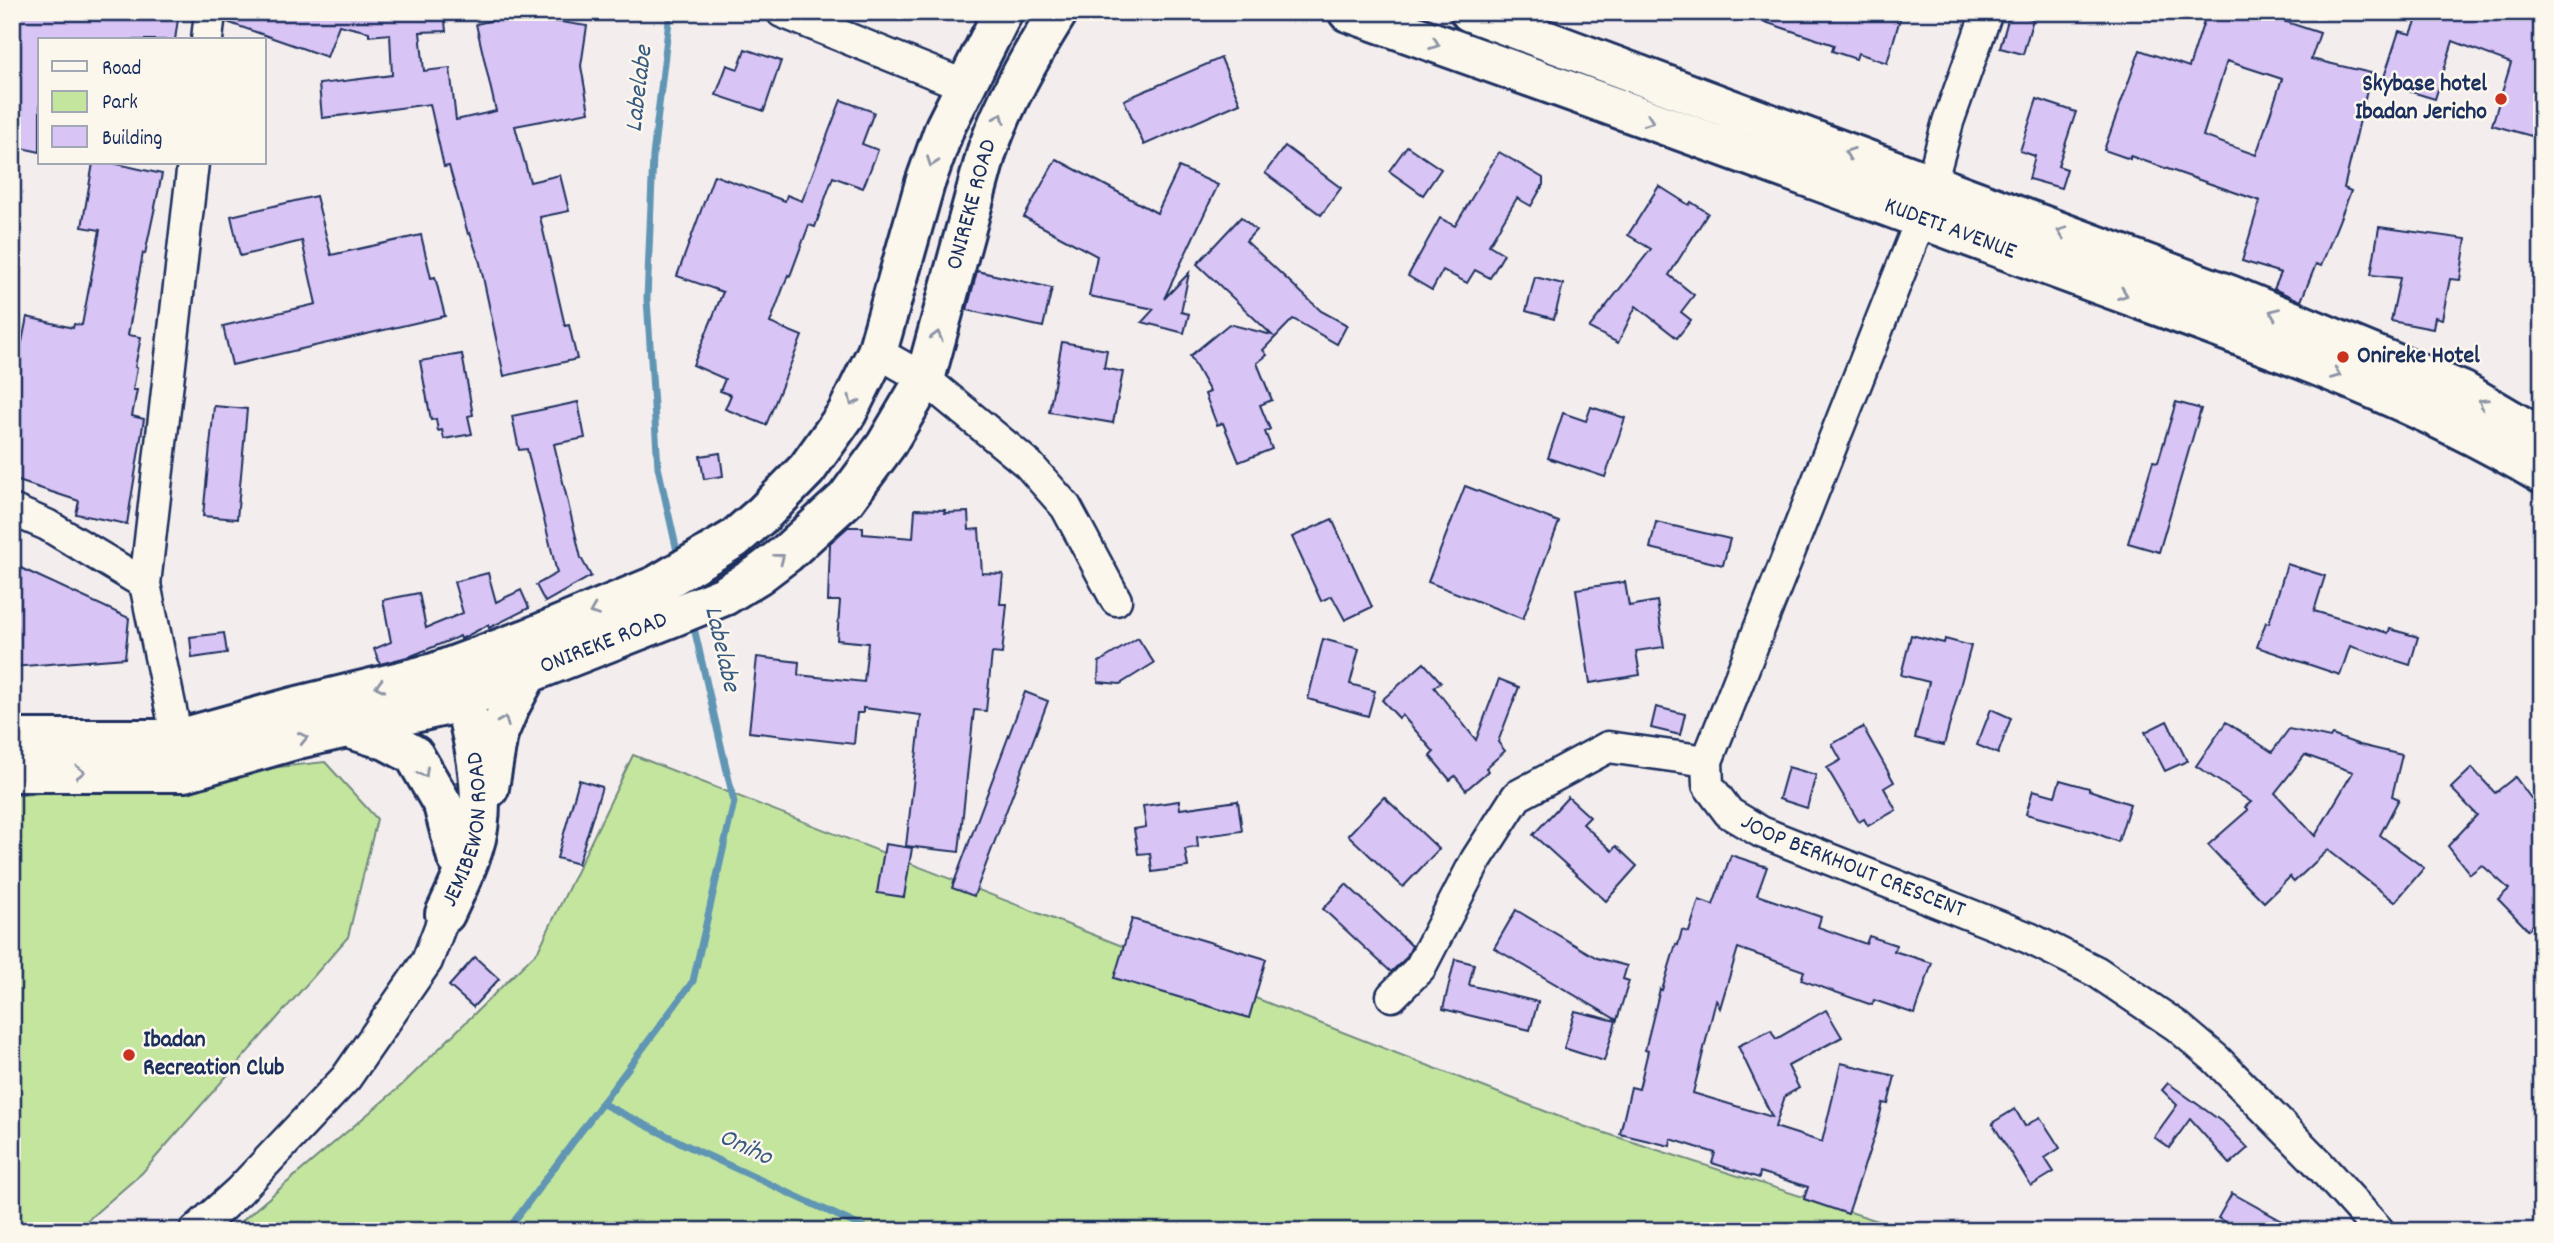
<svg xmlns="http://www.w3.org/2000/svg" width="2554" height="1243" viewBox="0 0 2554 1243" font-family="Dekko,sans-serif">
  <rect width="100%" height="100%" fill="#f4edee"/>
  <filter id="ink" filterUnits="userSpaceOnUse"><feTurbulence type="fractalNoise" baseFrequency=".0143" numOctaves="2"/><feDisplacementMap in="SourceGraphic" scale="14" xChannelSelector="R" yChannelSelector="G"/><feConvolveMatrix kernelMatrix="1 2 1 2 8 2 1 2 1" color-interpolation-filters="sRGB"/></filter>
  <g filter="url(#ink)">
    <g fill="#c4e59e" stroke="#708a7e" stroke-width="2">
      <path d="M633,755l950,371 326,105h-1679l172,-146 136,-134z"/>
      <path d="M325,762l52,57 -29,118 -206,236 -67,58h-63v-435z"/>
    </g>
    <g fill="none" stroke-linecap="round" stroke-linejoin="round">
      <g stroke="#6096b4" stroke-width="7">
        <path d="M670,12l-17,144 -6,143 11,168 21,93"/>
        <path d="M601,1103l99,49 171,79"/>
        <path d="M507,1231l186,-250 41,-179 -42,-183"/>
      </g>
    </g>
    <g fill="#d8c4f5" stroke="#1b2f5e" stroke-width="2" fill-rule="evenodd">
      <path d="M12,12h167l-4,28h-135v112l-28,-6z"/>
      <path d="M227,12h217l2,19 -26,1 4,39 26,-3 6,52 40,-9 -20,-87 40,-9 71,11 -6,40 8,46 -74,14 15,56 30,-7 9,36 -29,6 25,109 4,-1 8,34 -73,17 -24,-113 -10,-30 -2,1 -19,-68 -5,1 -14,-63 -108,14 -3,-34 73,-9 -2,-41 -21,2v-4l-30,-7 -12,32 -100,-35z"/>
      <path d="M1747,12h155l-15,51 -29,-10 -2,6 -24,-8 2,-6 -87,-29z"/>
      <path d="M2207,12h49l64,21 -9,26 60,14 -27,115 7,3 -30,75 -5,-2 -15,37 -27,-12 7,-16 -39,-12 18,-60 -130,-45v3l-26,-9 36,-100 49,17zM2227,61l55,18 -26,76 -53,-19z"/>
      <path d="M2420,12h102l20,8v119l-50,-14 19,-62 -58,-22 -18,58 -53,-16 17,-52 12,3z"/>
      <path d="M2010,13l23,6 -10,35 -23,-6z"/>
      <path d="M745,49l36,12 -17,50 -48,-16 11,-30 11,4z"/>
      <path d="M1221,58l19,45 -96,42 -20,-45z"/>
      <path d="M2037,99l39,13 -18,54 9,3 -6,19 -32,-9 6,-23 -15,-5z"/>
      <path d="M841,100l33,12 -12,32 16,6 -15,38 -30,-11 -18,50 -6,-2 -19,51 -2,-1 -18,48 32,13 -36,89 -41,-16 6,-14 -11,-4 5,-12 -32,-14 30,-73 -46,-16 37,-101 71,26 2,-6 15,6z"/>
      <path d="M1285,146l56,42 -20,27 -56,-42z"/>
      <path d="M1407,146l34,23 -18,26 -34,-24z"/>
      <path d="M1499,152l44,26v7l-12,21 -14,-8 -28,47 15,9 -14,24 -15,-8 -8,13 -24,-13 -11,20 -24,-14 32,-58 15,8z"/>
      <path d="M1056,159l101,54 22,-46 39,18 -54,114 25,-26 -8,39 8,2 -5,19 -42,-11 12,-13 -65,-13 8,-40 -73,-39z"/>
      <path d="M93,163h20l49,11 -17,80 -2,-1 -15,82 13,2 -6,30 2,1 -4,22h4l-5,26 12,3 -17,105 -51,-10 3,-13 -67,-22v-141l10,4 5,-25 46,11 1,-4 8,1 18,-95 -18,-3z"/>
      <path d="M1659,186l30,19 2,-3 17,11 -39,62 25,20 -13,17 10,8 -14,18 -41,-32 -18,37 -29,-15 62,-79 -23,-14z"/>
      <path d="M316,196l15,59 90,-20 10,43 4,-1 10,39 -213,49 -9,-39 93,-22 -14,-63 -62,15 -9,-40z"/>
      <path d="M1241,217l15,13 -10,11 75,70 26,14 -10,19 -44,-25 -30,31 4,5 -10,8 15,37 -12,5 10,24 -5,3 7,17 -33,13 -16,-39 -6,2 -12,-31 5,-2 -20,-36 39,-32 43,11 -75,-71z"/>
      <path d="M2379,227l87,12 -6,41 -10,-1 -8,40 -7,-2 -2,12 -42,-8 9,-43 -29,-3z"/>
      <path d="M977,271l75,17 -9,39 -76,-17z"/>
      <path d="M1535,277l28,7 -9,35 -28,-8z"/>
      <path d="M1062,342l45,8 -3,18 19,4 -10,51 -64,-11z"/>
      <path d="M462,354l11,61 -5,1 4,18 -28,5 -2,-9 -4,1 -2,-12 -5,1 -11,-59z"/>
      <path d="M578,402l7,36 -31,6 27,114 10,18 -46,26 -9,-17 21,-12 -30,-124 -8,1 -7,-34z"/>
      <path d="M2176,402l25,7 -42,143 -31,-9 25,-82 5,1z"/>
      <path d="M214,406l33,3 -10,110 -34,-3z"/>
      <path d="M1591,407l34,11 -20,59 -57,-19 15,-45 23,8z"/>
      <path d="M720,453l3,23 -19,3 -4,-23z"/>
      <path d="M1465,486l94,36 -36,97 -95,-37z"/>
      <path d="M915,509l30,1 -1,3 24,-1 1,18 10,-1 3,44 21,1 -3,30h7l-5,50 -10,-1 -6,58 -12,-1 -15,142 -53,-6 15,-131 -58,-7v5h-6l-3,31 -105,-12 8,-75 42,5 -1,13 66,7 4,-39 -31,-3 3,-39h-12l2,-58 18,-16h15v7l50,4z"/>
      <path d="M1332,519l40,88 -27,13 -13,-24 -11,5 -29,-64z"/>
      <path d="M1656,522l74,17 -7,26 -73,-17z"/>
      <path d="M12,564l117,54 -4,40 -113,9z"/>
      <path d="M2287,564l38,12 -11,35 74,22 2,-4 28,8 -8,28 -60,-19 -10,29 -83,-28 9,-25 3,1z"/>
      <path d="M488,573l8,29 25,-12 8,18 -40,20 -1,-3 -27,14 -1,-3 -49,20 -31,8 -6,-15 17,-7 -8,-42 36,-7 7,35 37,-15 -9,-31z"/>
      <path d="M1625,582l4,24 28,-5 7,46 -28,4 4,24 -50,8 -14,-94z"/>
      <path d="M224,633l3,20 -35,5 -2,-21z"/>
      <path d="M1911,635l33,8 1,-4 26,7 -27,99 -29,-7 14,-56 -28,-7z"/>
      <path d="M1138,638l16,25 -34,21 -22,-2 1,-20z"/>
      <path d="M1323,639l36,10 -9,35 25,7 -7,25 -60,-17z"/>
      <path d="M1424,663l17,19 -7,5 42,53 23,-61 20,8 -21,55 7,9 -19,17 2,3 -22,19 -11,-14 -5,4 -20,-24 4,-4 -32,-37 -3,3 -17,-18z"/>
      <path d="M1025,692l23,9 -74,195 -22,-8z"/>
      <path d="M1656,707l29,7 -5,21 -29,-7z"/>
      <path d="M1991,709l20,9 -13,36 -21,-9z"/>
      <path d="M2167,721l20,40 -22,10 -20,-39z"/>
      <path d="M2226,722l46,30 17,-23 41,9 2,-3 28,10 42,10 -10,41 7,3 -19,36 44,33 -29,34 -67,-52 -34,32 -4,-4 1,-2 -27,26 -40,-40 -16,-17 40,-35 -3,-3 6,-5 -55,-36zM2305,755l48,17 -38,64 -40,-43z"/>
      <path d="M1863,727l31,55 -10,6 12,22 -28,16 -4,-7 -5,3 -32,-54 14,-8 -9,-16z"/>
      <path d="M1788,767l28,8 -9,33 -28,-9z"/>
      <path d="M2472,768l23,25 20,-16 27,36v104l-14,13 -30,-31 11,-10 -27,-24 -12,9 -22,-28 29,-31 -26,-27z"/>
      <path d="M579,780l23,7 -24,77 -21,-6z"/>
      <path d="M2060,780l29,8v2l41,14 -12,38 -25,-10 -67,-18 7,-24 22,6z"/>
      <path d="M1384,797l55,52 -36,38 -55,-52z"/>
      <path d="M1568,797l22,20 -7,7 29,27 4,-5 21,20 -31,35 -73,-66z"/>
      <path d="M1179,801l1,8 58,-8 4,30 -45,6 1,10 -13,2 3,18 -36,5 -2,-19 -12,1 -4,-25 12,-2 -3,-21z"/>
      <path d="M885,844l27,4 -8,49 -27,-4z"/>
      <path d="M1731,855l36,12 -10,28 64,22 -3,10 48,17 3,-8 27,9 -2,6 38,12 -17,51 -41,-14 -2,5 -71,-25 3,-9 -66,-23 -18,60 -4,-8 -23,93 79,24 -34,-71 33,-16 5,9 50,-29 16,27 -54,29 11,22 -14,8 -10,31 47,15 19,-79 54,13 -7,28 -5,-1 -8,31 -27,80 -44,-15 4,-12 -48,-15 -1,6 -47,-15 3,-10 -44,-14 -1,7 -50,-12 11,-47 8,2 9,-38 -3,-1 15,-61 2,1 14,-46 2,1 4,-15 7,2 10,-32 14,5z"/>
      <path d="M1346,884l66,62 -6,12 -15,14 -68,-63z"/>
      <path d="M1516,910l81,48 30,8 -4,13 6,2 -12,39 -123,-72z"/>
      <path d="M1132,919l134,40 -17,59 -135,-40z"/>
      <path d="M475,957l24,22 -26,28 -24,-21z"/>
      <path d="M1455,959l19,5 -5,21 69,17 -8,28 -87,-21z"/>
      <path d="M1575,1011l41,10 -12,40 -40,-13z"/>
      <path d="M2168,1083l57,41 23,24 -18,16 -40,-45 -21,29 -15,-11 23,-32 -15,-15z"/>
      <path d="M2015,1109l10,17 15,-9 20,31 -15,10 9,14 -23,14 -39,-63z"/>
      <path d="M2232,1193l68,38h-59l-23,-13z"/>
    </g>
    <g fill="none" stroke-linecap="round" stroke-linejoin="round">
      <defs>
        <g id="street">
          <path d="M782,12l184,74"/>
          <path d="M207,40l3,-28"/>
          <path d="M1931,184l17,-62 39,-110"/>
          <path id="s1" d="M1921,219l-214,542 1,24 21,28 32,19 268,106 68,34 80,54 39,33 100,102 63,70"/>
          <path d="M877,352l48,27 103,85 38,43 50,93"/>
          <path d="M12,510l35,15 98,59"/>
          <path d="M181,758l-36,-174 48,-421"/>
          <path d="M1392,996l28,-28 56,-108 41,-64 91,-49 99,14"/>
          <path d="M195,1231l44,-40 107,-113 81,-117 18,-47"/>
        </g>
        <g id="secondary">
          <path id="s2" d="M1348,12c239,84 477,171 714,259 162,60 331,114 480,203"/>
          <path d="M1470,12l760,283 232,96 80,47"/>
          <path d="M347,728l39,12 28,15 29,50 14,53"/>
          <path d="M12,739h166l112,-31 144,-35 95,-35 128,-53 77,-46 30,-26 43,-44 40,-56 30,-61 48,-169 20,-56 58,-115"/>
          <path id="s3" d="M12,772h172l114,-33 147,-33 225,-88 54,-22 34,-21 29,-22 59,-54 40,-54 39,-66 62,-228c18,-50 43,-94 71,-139"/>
          <path d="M489,788l9,-54 11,-26 18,-33"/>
          <path id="s4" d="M445,914c10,-21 21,-43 28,-65 17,-50 -1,-123 -17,-172"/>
        </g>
      </defs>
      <use href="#street" stroke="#1b2f5e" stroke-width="35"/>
      <use href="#secondary" stroke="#1b2f5e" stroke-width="44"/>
      <use href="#street" stroke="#fbf7ec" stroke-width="30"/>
      <use href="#secondary" stroke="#fbf7ec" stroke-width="38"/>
    </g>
    <defs><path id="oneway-chevron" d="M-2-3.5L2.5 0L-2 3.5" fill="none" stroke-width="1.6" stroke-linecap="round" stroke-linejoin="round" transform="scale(1.75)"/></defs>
    <g stroke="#8b93a5">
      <use href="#oneway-chevron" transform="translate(1435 44) rotate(20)"/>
      <use href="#oneway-chevron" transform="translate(1000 118) rotate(-67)"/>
      <use href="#oneway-chevron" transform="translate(1649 121) rotate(20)"/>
      <use href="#oneway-chevron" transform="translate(1849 153) rotate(-160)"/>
      <use href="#oneway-chevron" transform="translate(932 162) rotate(110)"/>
      <use href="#oneway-chevron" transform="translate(2062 232) rotate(-160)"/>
      <use href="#oneway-chevron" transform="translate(2123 294) rotate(20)"/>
      <use href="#oneway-chevron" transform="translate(2274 313) rotate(-158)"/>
      <use href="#oneway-chevron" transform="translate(937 336) rotate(-75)"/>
      <use href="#oneway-chevron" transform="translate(2336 374) rotate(22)"/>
      <use href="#oneway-chevron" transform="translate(853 401) rotate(116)"/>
      <use href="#oneway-chevron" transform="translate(2483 403) rotate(-149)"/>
      <use href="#oneway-chevron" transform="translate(780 558) rotate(-38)"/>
      <use href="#oneway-chevron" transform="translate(594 611) rotate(158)"/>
      <use href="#oneway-chevron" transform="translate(380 686) rotate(166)"/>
      <use href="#oneway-chevron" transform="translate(504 721) rotate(-68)"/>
      <use href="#oneway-chevron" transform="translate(303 738) rotate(-13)"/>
      <use href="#oneway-chevron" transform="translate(80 772)"/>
      <use href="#oneway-chevron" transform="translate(424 773) rotate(60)"/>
    </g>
  </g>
  <g fill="#c8321e" stroke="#fbf7ec" stroke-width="2.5">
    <circle cx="2501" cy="99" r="7"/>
    <circle cx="2343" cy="357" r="7"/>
    <circle cx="129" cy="1055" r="7"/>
  </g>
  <g text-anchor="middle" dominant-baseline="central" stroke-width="5" stroke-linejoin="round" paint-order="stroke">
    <g font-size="24" font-weight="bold" fill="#1b2f5e" stroke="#fbf7ec" text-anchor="start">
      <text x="2487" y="85" text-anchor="end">Skybase hotel<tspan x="2487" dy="28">Ibadan Jericho</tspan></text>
      <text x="2357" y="357">Onireke Hotel</text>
      <text x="143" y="1041">Ibadan<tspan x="143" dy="28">Recreation Club</tspan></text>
    </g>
    <g font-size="24" fill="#1b2f5e" stroke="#fbf7ec">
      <text stroke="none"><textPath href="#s3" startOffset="1222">ONIREKE ROAD</textPath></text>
      <text stroke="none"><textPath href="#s2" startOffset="640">KUDETI AVENUE</textPath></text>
      <text stroke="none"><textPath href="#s3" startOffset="612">ONIREKE ROAD</textPath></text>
      <text stroke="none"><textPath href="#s4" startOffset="89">JEMIBEWON ROAD</textPath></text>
      <text stroke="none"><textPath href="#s1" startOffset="777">JOOP BERKHOUT CRESCENT</textPath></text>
    </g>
    <g font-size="26" font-style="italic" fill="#385a82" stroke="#fbf7ec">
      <text transform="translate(640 89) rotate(-83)">Labelabe</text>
      <text transform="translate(721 649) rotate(77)">Labelabe</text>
      <text transform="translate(745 1148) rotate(25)">Oniho</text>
    </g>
  </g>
  <rect width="2554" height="1243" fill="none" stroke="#fbf7ec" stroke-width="42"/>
  <rect x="21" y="21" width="2512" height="1201" fill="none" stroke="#1b2f5e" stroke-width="2.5" filter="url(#ink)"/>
  <rect x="38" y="38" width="228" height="126" fill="#fbf7ec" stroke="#a1a7b3" stroke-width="2"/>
  <rect x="52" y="61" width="35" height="10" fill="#fbf7ec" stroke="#a1a7b3" stroke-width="2"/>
  <text x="102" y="74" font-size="21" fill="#1b2f5e">Road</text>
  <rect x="52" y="91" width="35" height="21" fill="#c4e59e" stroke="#a1a7b3" stroke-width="2"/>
  <text x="102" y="108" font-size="21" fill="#1b2f5e">Park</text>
  <rect x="52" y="126" width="35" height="21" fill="#d8c4f5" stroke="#a1a7b3" stroke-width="2"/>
  <text x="102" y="144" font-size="21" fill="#1b2f5e">Building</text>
</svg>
